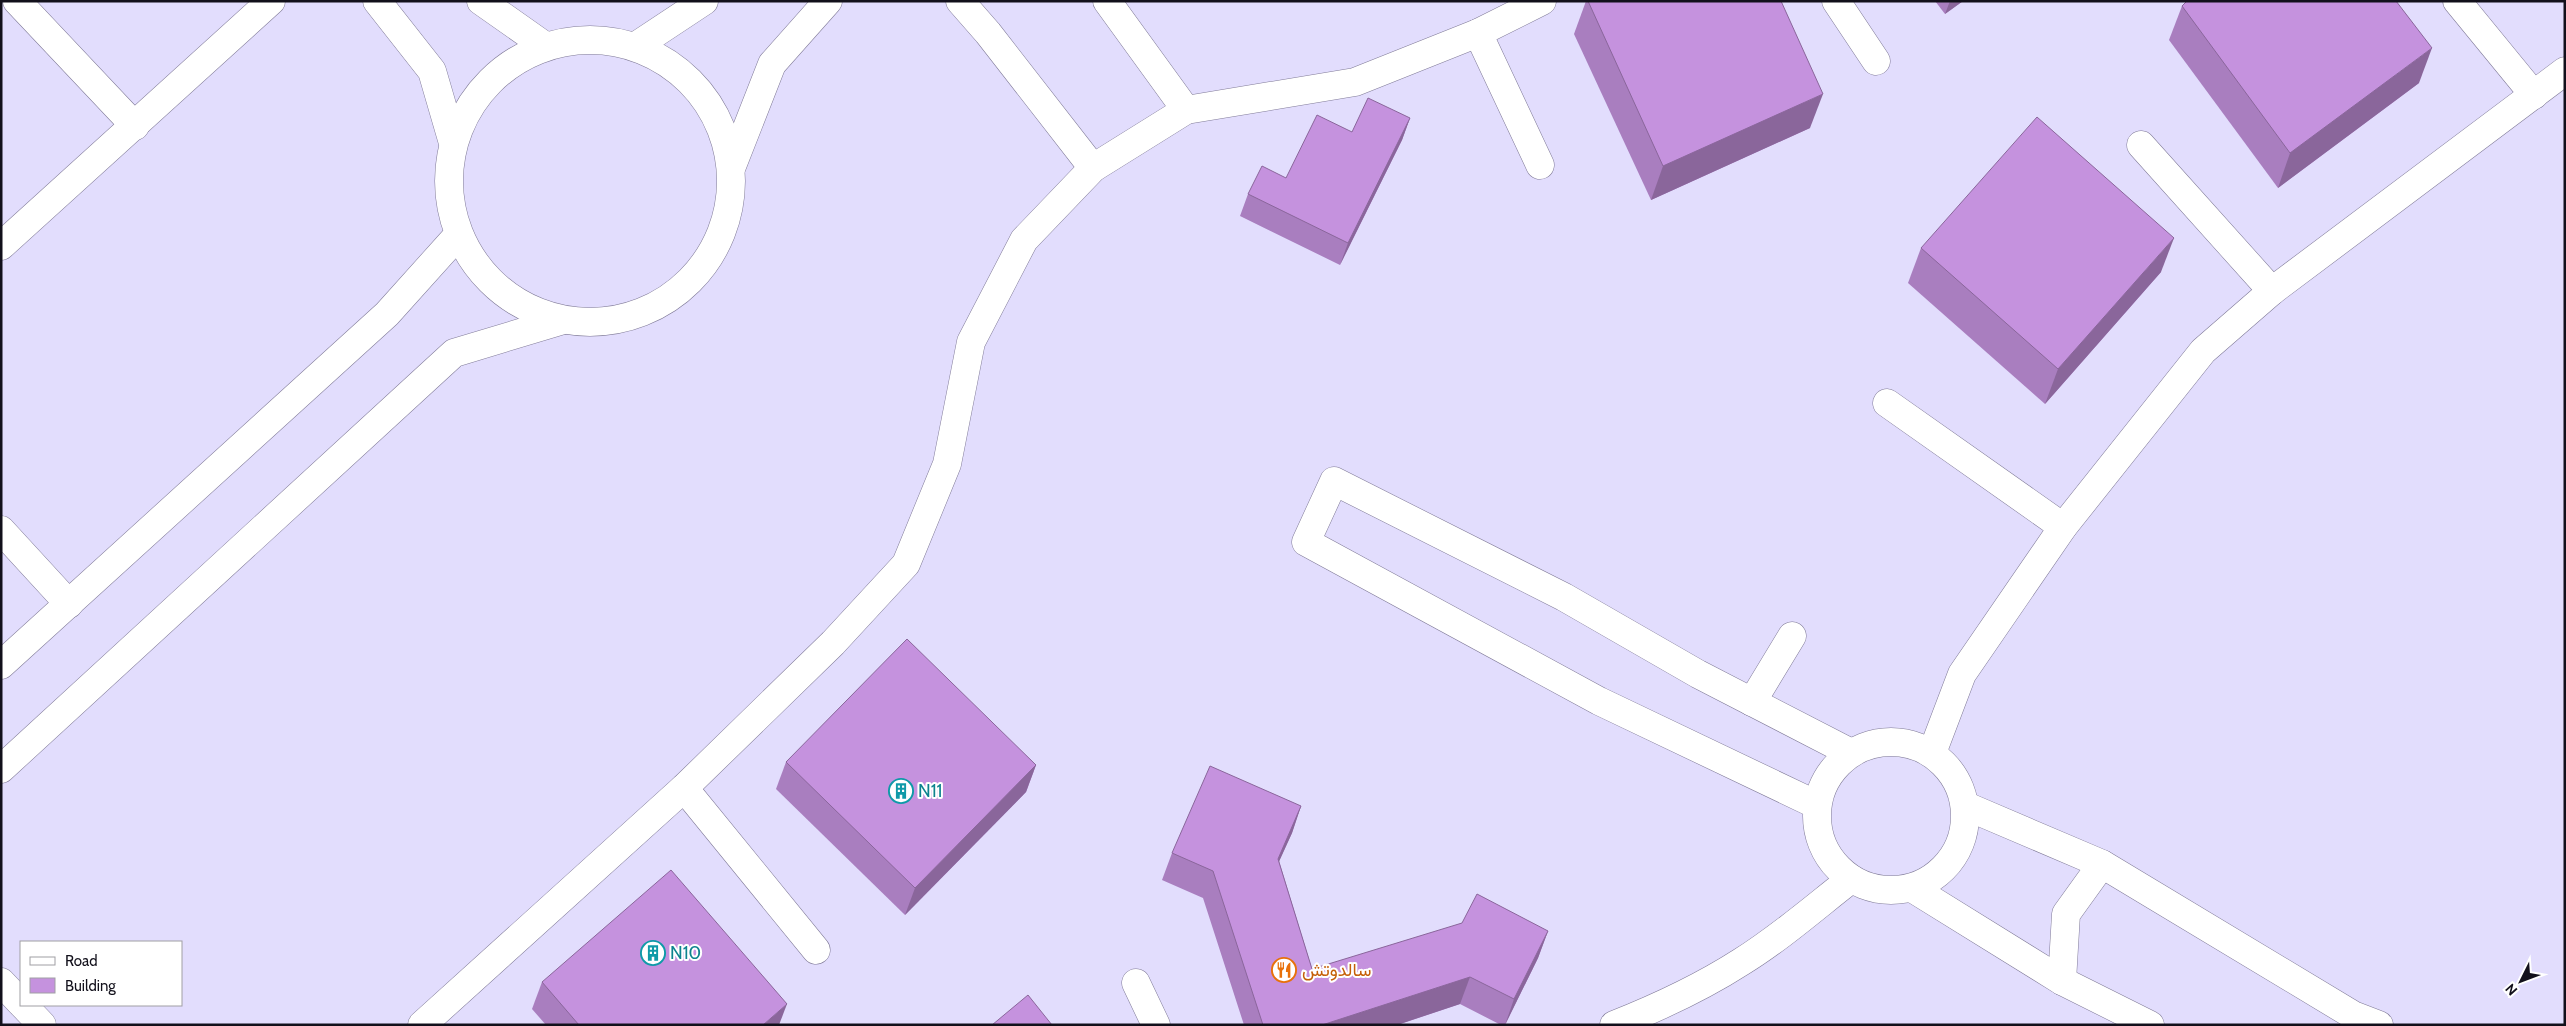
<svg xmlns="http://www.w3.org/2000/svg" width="2566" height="1026" viewBox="0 0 2566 1026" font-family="Cabin,Vazirmatn,sans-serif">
  <rect width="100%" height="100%" fill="#e2ddfd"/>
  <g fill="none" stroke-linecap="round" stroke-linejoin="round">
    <defs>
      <g id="minor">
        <path d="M17,1l118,125"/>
        <path d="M377,1l55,70 21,72"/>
        <path d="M481,1l64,45"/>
        <path d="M960,1l28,32 105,135"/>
        <path d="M1107,1l79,109"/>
        <path d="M1836,1l40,60"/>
        <path d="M2457,1l77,94"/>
        <path d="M1478,33l62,132"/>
        <circle cx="590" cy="181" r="141"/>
        <path d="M636,46l68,-45"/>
        <path d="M2141,145l131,146"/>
        <path d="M732,166l40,-102 56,-63"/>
        <path d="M1,246l270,-245"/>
        <path d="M1887,403l176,124"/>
        <path d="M1,530l68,74"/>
        <path d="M1,665l386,-351 71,-79"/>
        <path d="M1752,702l40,-66"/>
        <circle cx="1891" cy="816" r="74"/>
        <path d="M1932,753l30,-79 101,-147 140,-176 69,-60 293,-220"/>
        <path d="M1,769l453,-416 109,-33"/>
        <path d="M684,788l132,162"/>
        <path d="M1817,805l-218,-104 -293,-159 28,-61 230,116 134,77 153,79"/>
        <path d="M1966,806l136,58 251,151 26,10"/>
        <path d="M1912,888l150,93 88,44"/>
        <path d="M2062,981l4,-67 36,-50"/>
        <path d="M1,982l20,21"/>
        <path d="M1136,983l20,42"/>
        <path d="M23,1005l19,20"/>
        <path d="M422,1025l262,-237 149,-145 73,-79 41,-100 24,-122 53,-102 69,-72 93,-58 169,-28 123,-49 64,-32"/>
        <path d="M1614,1025c43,-17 88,-38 127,-63 39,-24 74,-55 110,-83"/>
      </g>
    </defs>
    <use href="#minor" stroke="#807b98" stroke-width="29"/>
    <use href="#minor" stroke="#fff" stroke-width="28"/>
  </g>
  <g fill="#a97ebf">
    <path d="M1586,1h195l29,127 -159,72 -77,-166z"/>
    <path d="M1935,1h28l-18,13z"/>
    <path d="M2182,6l237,77 -141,105 -109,-148z"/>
    <path d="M1410,118l-8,22 -62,125 -100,-49 8,-22 38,-16 66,-46z"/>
    <path d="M1921,248l240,24 -116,132 -137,-121z"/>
    <path d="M786,762l250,3 -10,27 -121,123 -129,-126z"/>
    <path d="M1301,806l-9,27 -13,28 33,108 236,-38 -10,27 -33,67h-4l-41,-21 -63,21h-153l-41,-127 -41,-18 10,-27z"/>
    <path d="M542,982l237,43h-233l-14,-16z"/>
  </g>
  <g fill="#8a669b">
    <path d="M1950,1h13l-18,13z"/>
    <path d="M2432,48l-13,35 -141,105 12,-35z"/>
    <path d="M1823,94l-13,34 -159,72 12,-34z"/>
    <path d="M1410,118l-8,22 -62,125 8,-22z"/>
    <path d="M2174,238l-13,34 -116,132 13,-35z"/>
    <path d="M1036,765l-10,27 -121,123 10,-27z"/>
    <path d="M1301,806l-9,27 -24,53 10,-27z"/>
    <path d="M1548,931l-10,27 -33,67 9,-26z"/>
    <path d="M1470,977l-10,27 -63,21h-75z"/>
    <path d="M787,1004l-8,21h-16z"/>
  </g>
  <g fill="#c592de" stroke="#8a669b">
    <path d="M1588,1h193l42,93 -160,72z"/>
    <path d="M2187,1h209l36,47 -142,105 -108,-147z"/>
    <path d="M1368,98l42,20 -62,125 -100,-49 14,-28 24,12 31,-63 35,17z"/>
    <path d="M2037,117l137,121 -116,131 -137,-121z"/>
    <path d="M907,639l129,126 -121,123 -129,-126z"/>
    <path d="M1210,766l91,40 -23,53 34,110 150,-46 15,-29 71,37 -34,68 -44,-22 -148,48h-59l-50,-154 -41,-18z"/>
    <path d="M671,870l116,134 -24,21h-184l-37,-43z"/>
    <path d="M1028,995l24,30h-60z"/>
  </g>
  <defs>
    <symbol id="building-ring" viewBox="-11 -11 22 22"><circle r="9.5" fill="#fff" stroke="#0f9aa8" stroke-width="1.5"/><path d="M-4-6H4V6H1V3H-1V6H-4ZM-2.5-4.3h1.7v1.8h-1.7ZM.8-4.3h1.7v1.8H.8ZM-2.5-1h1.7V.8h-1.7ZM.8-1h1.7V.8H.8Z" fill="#0f9aa8"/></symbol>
    <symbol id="restaurant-ring" viewBox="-11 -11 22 22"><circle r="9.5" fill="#fff" stroke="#e8710a" stroke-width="1.5"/><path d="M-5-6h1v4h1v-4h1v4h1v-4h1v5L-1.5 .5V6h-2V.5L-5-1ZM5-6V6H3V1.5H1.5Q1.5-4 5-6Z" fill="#e8710a"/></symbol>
  </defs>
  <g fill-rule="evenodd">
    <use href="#building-ring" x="887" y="777" width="28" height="28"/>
    <use href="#building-ring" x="639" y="939" width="28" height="28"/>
    <use href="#restaurant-ring" x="1270" y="956" width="28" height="28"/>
  </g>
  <g text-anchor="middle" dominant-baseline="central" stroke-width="4" stroke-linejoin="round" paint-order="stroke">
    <g font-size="18" fill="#0d838f" stroke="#fff" text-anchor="start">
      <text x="918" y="791">N11</text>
      <text x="670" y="953">N10</text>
    </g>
    <g font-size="18" fill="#c56008" stroke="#fff" text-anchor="start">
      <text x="1302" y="970">سالدوتش</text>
    </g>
  </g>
  <rect width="2566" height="1026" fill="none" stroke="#12101b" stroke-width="5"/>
  <rect x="20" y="941" width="162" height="65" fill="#ffffff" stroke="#a09fa4"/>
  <rect x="30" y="957" width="25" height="8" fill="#ffffff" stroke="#a09fa4"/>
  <text x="65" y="966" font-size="15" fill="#12101b">Road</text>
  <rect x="30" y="978" width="25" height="15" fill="#c592de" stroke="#a09fa4"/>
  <text x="65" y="991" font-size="15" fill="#12101b">Building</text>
  <g transform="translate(2521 981) rotate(228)" stroke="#ffffff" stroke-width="4" paint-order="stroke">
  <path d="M0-4L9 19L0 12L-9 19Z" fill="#12101b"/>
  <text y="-8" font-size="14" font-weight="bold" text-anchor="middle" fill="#12101b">N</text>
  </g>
</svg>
